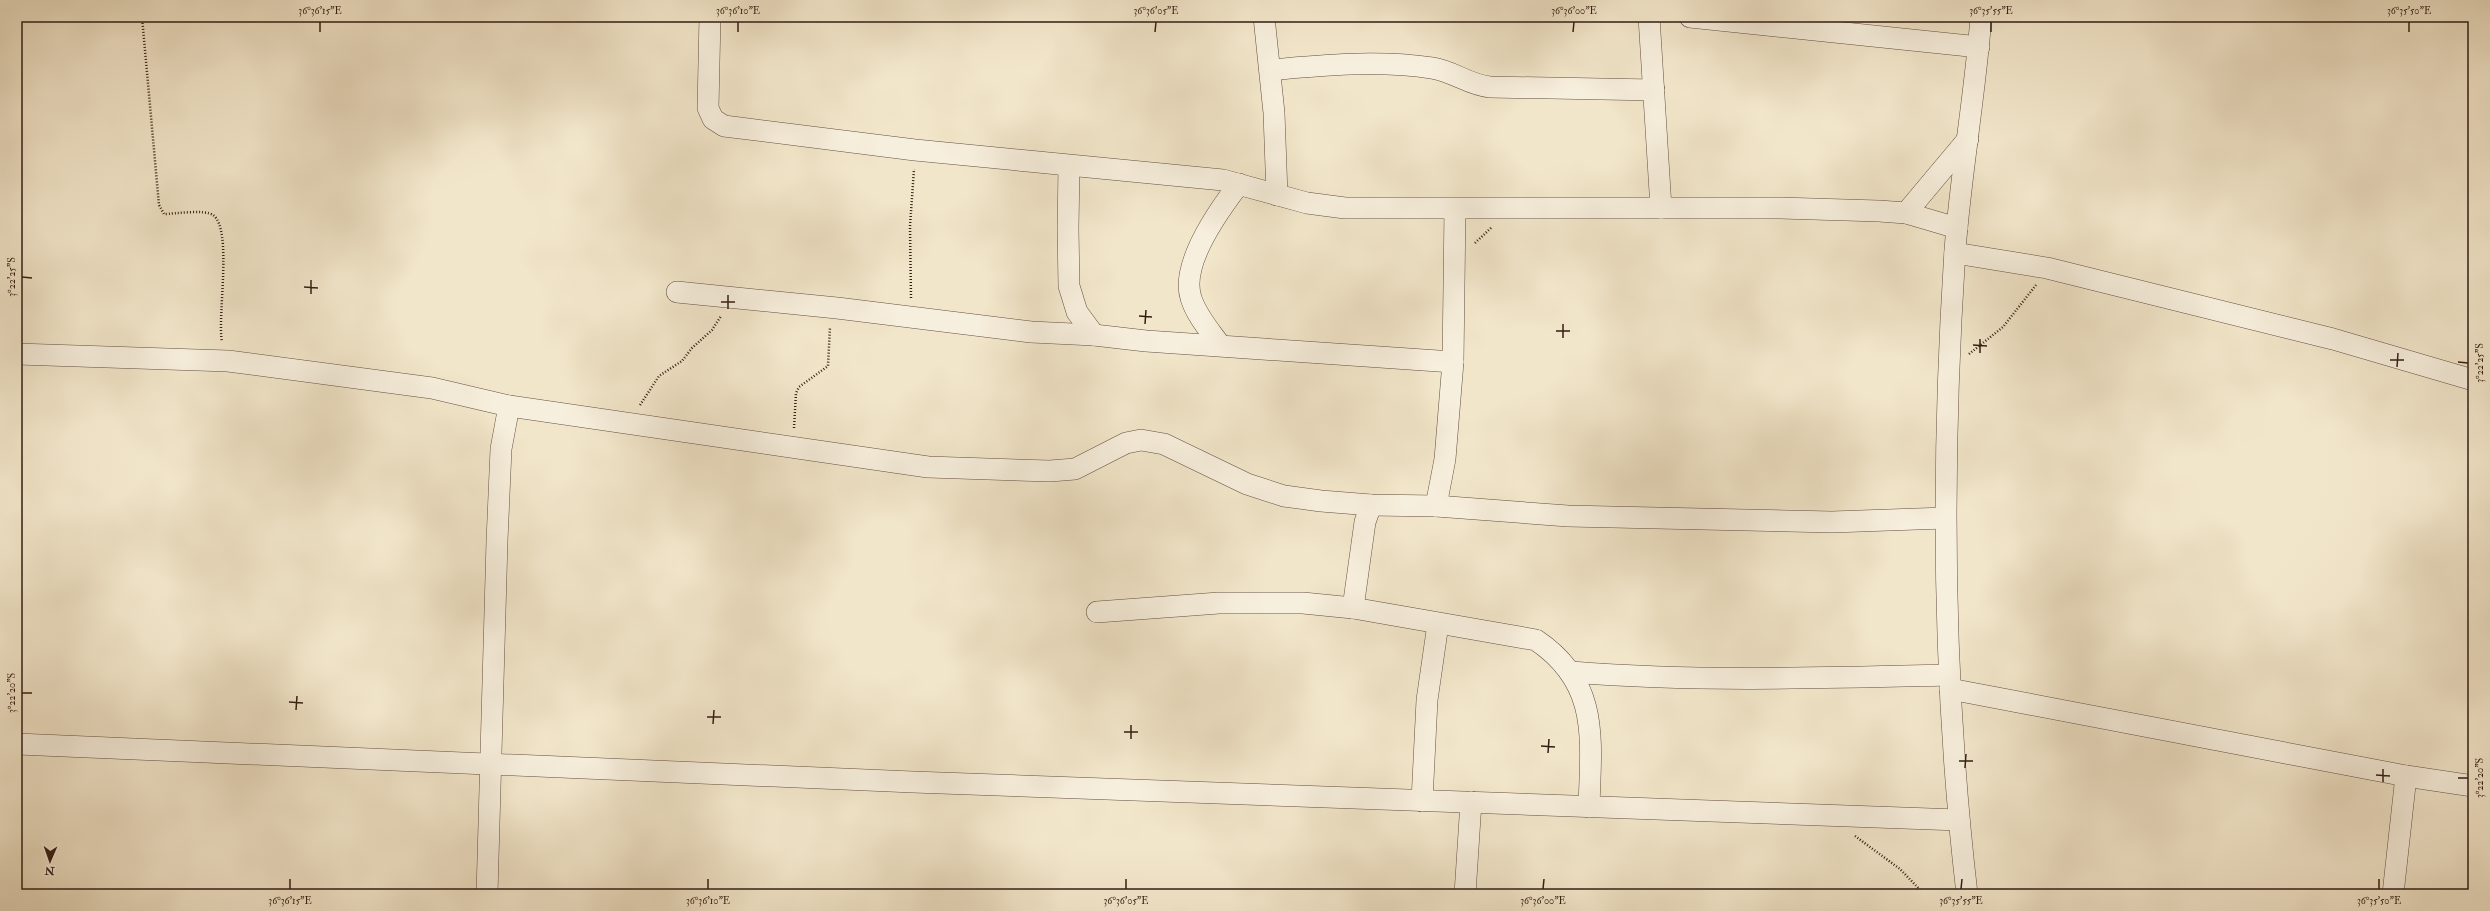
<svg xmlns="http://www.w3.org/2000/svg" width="2490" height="911" viewBox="0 0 2490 911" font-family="'IM FELL Double Pica',serif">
  <rect width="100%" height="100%" fill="#f2e6ca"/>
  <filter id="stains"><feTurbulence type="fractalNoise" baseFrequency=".005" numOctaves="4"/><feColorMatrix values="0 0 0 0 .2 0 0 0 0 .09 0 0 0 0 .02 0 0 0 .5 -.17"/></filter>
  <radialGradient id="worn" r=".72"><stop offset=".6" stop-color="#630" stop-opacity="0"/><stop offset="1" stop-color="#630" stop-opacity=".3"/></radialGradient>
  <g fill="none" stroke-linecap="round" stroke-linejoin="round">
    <defs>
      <g id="minor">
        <path d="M710,17l-2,91 5,11 11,7 191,24 308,30 84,23 38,5h435l99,3 27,2 51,15"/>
        <path d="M1264,17l10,96 3,82"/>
        <path d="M1649,17l12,191"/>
        <path d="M1690,17l289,30"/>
        <path d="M1270,70c53,-5 109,-10 162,-2 21,3 37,17 58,19l164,3"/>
        <path d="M1069,166l-1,63 1,57 8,26 17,23"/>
        <path d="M1906,213l62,-74"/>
        <path d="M1955,253l92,15 286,71 140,41"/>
        <path d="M677,292l160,16 194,24 63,3 52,6 307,21"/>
        <path d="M1220,345c-10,-14 -24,-30 -29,-47 -11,-34 28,-88 48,-114"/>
        <path d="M17,354l211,7 204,27 77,18 419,61 122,4 25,-2 51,-26 15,-3 23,4 83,40 37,12 37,5 50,4 65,1 132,10 264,6 113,-4"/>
        <path d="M1436,506l9,-47 8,-97 2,-153"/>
        <path d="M1353,608l12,-86 6,-17"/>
        <path d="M1097,612l122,-9h84l50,5 183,32c64,43 55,99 53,167"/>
        <path d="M1571,672c124,10 253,6 378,3"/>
        <path d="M1950,689l456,87 67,10"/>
        <path d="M17,744l896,38 1046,38"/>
        <path d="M1422,801l5,-101 11,-76"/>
        <path d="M487,894l10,-353 4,-92 8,-43"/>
        <path d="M1465,894l6,-92"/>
        <path d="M1967,894c-25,-214 -26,-429 -12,-644 6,-78 20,-155 26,-233"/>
        <path d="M2393,894l13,-118"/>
      </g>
    </defs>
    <use href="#minor" stroke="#634f41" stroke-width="22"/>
    <g stroke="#331d13" stroke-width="2.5" stroke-dasharray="1 2" stroke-linecap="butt">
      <path d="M142,17l17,188 5,9c11,0 40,-5 49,1 20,14 4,102 9,127"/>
      <path d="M1475,243l17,-16"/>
      <path d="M911,298l-1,-72 4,-57"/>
      <path d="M1969,354l34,-27 33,-42"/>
      <path d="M640,405l19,-29 23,-15 10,-13 20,-18 9,-14"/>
      <path d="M794,428l2,-35 3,-6 29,-21 2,-39"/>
      <path d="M1855,836l45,33 24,25"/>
    </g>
    <use href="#minor" stroke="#f7efdd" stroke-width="21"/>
  </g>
  <path fill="none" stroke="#331d13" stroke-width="1.5" d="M320,32v-10M738,32v-10M1155,32l1,-10M1573,32l1,-10M1991,32v-10M2409,32v-10M22,277l10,1M304,287l14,1M311,294v-14M721,302h14M728,309v-14M1139,316l13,1M1145,324l1,-14M1556,331h14M1563,338v-14M1973,345l14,1M1980,353v-14M2390,360h14M2458,362l10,1M2397,367l1,-14M22,693h10M289,702l14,1M296,710l1,-14M707,717h14M713,724l1,-14M1124,732h14M1131,739v-14M1541,746l14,1M1548,753l1,-14M1959,761h14M1965,768l1,-14M2376,775l14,1M2458,778h10M2383,782v-13M290,889v-10M708,889v-10M1126,889v-10M1543,889l1,-10M1961,889l1,-10M2379,889v-10"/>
  <rect width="2490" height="911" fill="none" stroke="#f2e6ca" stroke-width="44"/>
  <g transform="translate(50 861) rotate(182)" stroke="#f7efdd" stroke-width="3" paint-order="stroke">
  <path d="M0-3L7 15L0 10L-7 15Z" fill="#331d13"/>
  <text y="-6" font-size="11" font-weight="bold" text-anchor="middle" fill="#331d13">N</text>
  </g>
  <rect x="22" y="22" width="2446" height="867" fill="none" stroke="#331d13" stroke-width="1.5"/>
  <g font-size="10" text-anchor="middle" fill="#331d13">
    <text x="320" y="14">36°36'15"E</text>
    <text x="738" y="14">36°36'10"E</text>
    <text x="1156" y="14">36°36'05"E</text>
    <text x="1574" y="14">36°36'00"E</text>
    <text x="1991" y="14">36°35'55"E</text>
    <text x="2409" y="14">36°35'50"E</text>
    <text transform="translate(11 277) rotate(-90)" y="4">3°22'25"S</text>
    <text transform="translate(2479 363) rotate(-90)" y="4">3°22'25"S</text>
    <text transform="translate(11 693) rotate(-90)" y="4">3°22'20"S</text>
    <text transform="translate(2479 778) rotate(-90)" y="4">3°22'20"S</text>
    <text x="290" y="904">36°36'15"E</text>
    <text x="708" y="904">36°36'10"E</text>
    <text x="1126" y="904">36°36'05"E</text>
    <text x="1543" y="904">36°36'00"E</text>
    <text x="1961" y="904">36°35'55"E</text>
    <text x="2379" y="904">36°35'50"E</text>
  </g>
  <rect width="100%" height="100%" filter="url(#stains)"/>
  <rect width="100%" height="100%" fill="url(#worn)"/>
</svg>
